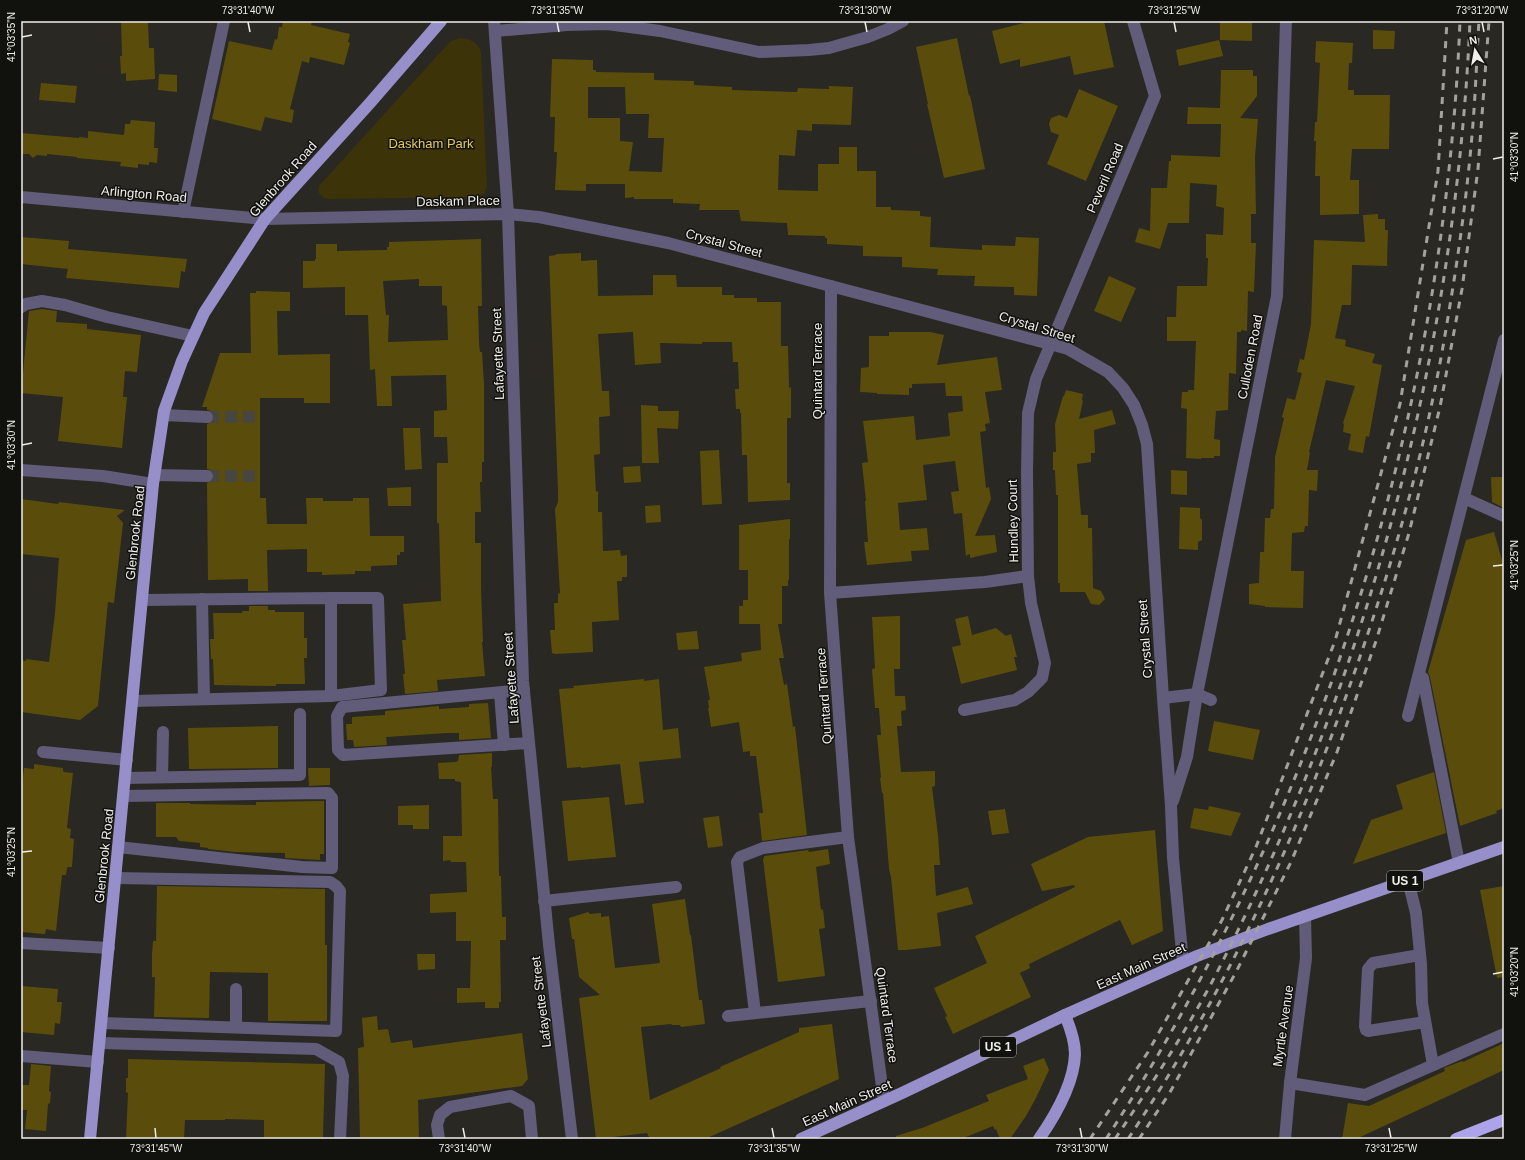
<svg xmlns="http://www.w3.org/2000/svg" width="1525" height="1160" viewBox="0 0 1525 1160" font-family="Arial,sans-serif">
  <rect width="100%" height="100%" fill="#292822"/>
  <path fill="#3c3308" d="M460,38c10,0 18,5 21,14l6,135 -3,7 -8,3 -148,2 -5,-1 -4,-5v-7l117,-129 15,-16z"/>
  <g fill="#5a4d0b" fill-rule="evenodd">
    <path d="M121,21h27l1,27h5l1,31 -29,2v-8l-5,1 -1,-18h2z"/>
    <path d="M283,21h29l-1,4 39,9 -2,8 2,1 -6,22 -34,-8 -1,6 -7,-2 -12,48 4,1 -2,13 -27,-6 -4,14 -49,-12 17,-78 43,9 3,-11 2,1 2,-13h3z"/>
    <path d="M1032,21h72l10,46 -40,8 -4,-19 -50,11v-8l-20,5 -8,-33z"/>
    <path d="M1220,21h32v20l-32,-1z"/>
    <path d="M1373,30l22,1 -1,18h-21z"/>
    <path d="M957,38l12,58 1,-1 15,74 -41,9 -17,-74h1l-12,-57z"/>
    <path d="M1219,40l4,16 -44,10 -3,-16z"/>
    <path d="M1316,41l37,2 -1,20h-3l-1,27h6v5h36l-1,54h-37l-2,31h9v34l-39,1v-39h-5l1,-35h-2l1,-19h2l3,-59 -5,-1z"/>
    <path d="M552,59l41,1v10h3v2l58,1v7l40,1v4l38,2v3l65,2 1,-4 31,1v-3l24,1 -2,38 -39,-1v7l-15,-1 -2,26 -16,-1 -1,35 40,1v-27h21v-17h18v24h19v36h15v3l29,1v5l11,1 -1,30 52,3v-5l33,1 1,-9 23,1 -2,58 -23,-1v-8l-40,-1 1,-10 -38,-1 1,-6 -36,-2v-10l-39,-1v-10l-36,-2v-6h-2v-2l-37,-1 -1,-12 -46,-2 -2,-11h-40l1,-6 -27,-1v-4h-39v-2l-9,1v-14h-39v7l-31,-1 2,-38h-3l1,-35h-5zM588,87h37l1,27h23l-1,24h16l-2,34 -33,-1 4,-29 -13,-1v-23h-32z"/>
    <path d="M1221,70h32v6h4v20l-17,22 18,1 -3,38 1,57h-5v29h5l-2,49 -6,-1 -1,40 -6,-1v2h-4l-1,42 -7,-1 -1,37 -12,1 -2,28 6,1v16h-6v2h-13v1l-15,-1 1,-49 -6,-1 1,-16h6v-2h6l2,-49h-29v-24h9l1,-31h30l1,-28h-2v-24l17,1 1,-27 -8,-2 1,-21 -27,-2 -1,40h-21l-8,26 -25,-7 4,-14 11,3 1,-43h16l2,-27h2v-6l49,2 1,-33h-34l1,-17 32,1z"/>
    <path d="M159,74l18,1v17l-19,-2z"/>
    <path d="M41,83l36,3 -2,17 -36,-3z"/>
    <path d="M1079,89l39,17 -32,75 -39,-17 12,-29 -8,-3 -2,-8 2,-6 8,-3 8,3z"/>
    <path d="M131,120l24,2 -1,26h4l-1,15 -8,-1v3l-11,-1v4l-18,-2 1,-4 -44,-4v-1l-30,-3v2l-10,-1 -4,3 -4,-4h-8v-21l58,5v-1l9,1v-7l36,4 1,-11h5z"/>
    <path d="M1378,214v5h7v11h3l-1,36 -35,-1 -1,40h-9l-7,33 11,2 -1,6 30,8 -3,9 10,2 -13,72 -3,-1 -3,17 -15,-3 3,-16 -8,-2 1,-8 -1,-1 12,-37 -29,-6 -17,72 1,1 -3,17h11l-1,21 -8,-1 -1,36h-3l-1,6 -12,1 -1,38h13l-1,37 -38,-1v-1l-16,-2v-20l10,-1 1,-31h4l1,-34h5l1,-9h3l1,-52 9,-39 -2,-1 5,-19 8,2 7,-27 -5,-1 3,-13 4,1 7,-36 3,-84 51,2 -2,-27z"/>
    <path d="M21,237l48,4 -1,8 119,10 -2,13 -4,-1 -2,17 -113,-10 2,-9 -47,-5z"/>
    <path d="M481,239l1,67h-4l1,36 1,10h2l2,32v78h-2v20h-2l1,30h-6v31h6v46l2,53h-1l3,34 -48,4 1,11 -33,3 -2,-20h2l-3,-34h4l-3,-36 38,-3 -2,-78h-2v-60h11l-1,-26h-13v-26l13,-1 -1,-35 -55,1 1,30h-15l-2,-37 -5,1 -2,-55h-23v-28l-42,1v-27h12v-2h1v-15h21v7l50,-1v-3h2v-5zM419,279v7h23v19l5,1 1,34 -60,2 1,-27h-3l-3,-34z"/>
    <path d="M581,253v8l16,-1 1,36 55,-1v-20h23l1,12h45v8h12v3h23v4h24v44h7l1,42 2,-1v31h-4v65h3v17l-42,2 -1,-47h-5l-1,-42h-1v-4h-4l-1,-20h4l-1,-27h-5l-1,-20h-30v2l-42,-1 1,20 -26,2 -2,-33 -35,2 4,57h7l1,25 -11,1 1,37 -6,1 2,37 2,-1v21h4l1,39 17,-1 1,6 6,-1v22h-5v4h-5l2,39 -27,2 1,30 -38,2 -3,-1 -2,-23h5l-1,-27h4v-9l2,-1 -5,-84 3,-7v-11l-9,-235 7,-1v-1z"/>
    <path d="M1109,276l27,12 -15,34 -27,-11z"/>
    <path d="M256,291l34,1v19h-13l1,44 52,-1v49h-26v-5h-44v100h6l1,26h40l-1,-26h17v3h30v-3h16l1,38h34v16h-4v3h-3v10l-26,1v5h-16v3l-33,1v-3h-15v-23l-40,1 1,41h-20v-12l-40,1 -1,-97 6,-3 1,-4 -3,-6 -4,-1v-45l6,-3 1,-4 -3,-6 -4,-1v-3h-5l18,-54h31l-1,-60h6z"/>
    <path d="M42,309l15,2 -1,11 31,2v5l54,6 -4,37 -12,-1 -2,26h4l-5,51 -64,-7 5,-44 -42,-4 8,-82z"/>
    <path d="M889,332h41l14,3 -7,30 60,-8 5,33 -17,2 5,31 -5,1 1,7 -6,1 6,56 3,-1 2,12 -16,37 20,-1 2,17 -27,6v-4l-3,1 -1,2 -4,-44 -8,1 -3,-22 8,-1 -4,-30 -32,4 4,35 -29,3 2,27 27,-2 2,22 -18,1 1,10 -45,4 -3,-23h4l-3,-41h1l-4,-38 6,-1 -5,-41 51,-5 2,24 34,-4 -2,-23 15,-2 -1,-15h-16l-1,-13 -33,1v4h-3v7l-32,-1v-1l-17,-1 1,-24 8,-1v-31h20z"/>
    <path d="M1066,390l17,4 -1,6 1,1 -4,18 33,-9 4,14 -22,6 1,23h-4v9l-14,2 4,51h7v13h4l1,60 8,3 4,8 -6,6 -8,-1 -6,-12h-25v-9h-2v-88h-2l-1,-25h-2v-18h3l-1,-28 8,-28h1z"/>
    <path d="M641,405l17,1v5h21l-1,18 -21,-1 2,35h-17z"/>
    <path d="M403,428h17l2,41 -17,1z"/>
    <path d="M719,450l3,54 -20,1 -2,-54z"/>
    <path d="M640,466l1,16 -17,1 -1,-16z"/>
    <path d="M1171,470l16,1v24l-16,-1z"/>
    <path d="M1491,477h13v31l-12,-6z"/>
    <path d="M411,487v19h-23l-1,-18z"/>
    <path d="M21,499l37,5 1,-2 66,8 -8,6 6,7 -9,80 -6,-1 -10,104 -18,14 -59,-8v-52l5,1v-2l23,3 6,-49 4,-55 -38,-4z"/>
    <path d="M660,505l1,17 -15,1 -1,-17z"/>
    <path d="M1180,507l20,1v10l2,2v20l-4,2v8l-19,-1z"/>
    <path d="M790,519v20h-1v41h-1v6h-6v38h-4l6,34h-5l5,27 3,-1 6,43 2,-1 12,109 -45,6 -3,-28h4l-7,-57h-6v-5l-7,1 -4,-30 -28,5 -3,-19h1l-1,-8h2l-6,-33 38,-6 -1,-8 20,-3 -1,-26h-21v-18h4v-6h5v-30h-9v-45z"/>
    <path d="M1494,532l10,35v241l-8,3 1,2 -37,13 -30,-149 -2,-5 38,-132z"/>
    <path d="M249,606h19v4h7v2h29v26h3v20h-3l1,26h-29v2l-62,-1 -1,-26h-2l-1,-20h4l-1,-26h29v-2h7z"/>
    <path d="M900,616v53h-6l1,27h10l1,14 -5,1 1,15h-5l4,46 34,-1v15l-3,1 6,48 2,30h-6l2,31 32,-9 5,17 -36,9 4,33 -35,4h-8l-7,-73 -2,-8 -6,-76h-1l-2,-15h1l-4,-43h4l-2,-27h-4l-3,-39 3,-1 -3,-51z"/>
    <path d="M968,616l4,19 24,-7 10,8 5,-2 6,23h-3l3,13 -56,14 -9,-37 9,-2 -6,-26z"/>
    <path d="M697,631l2,18 -21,1 -2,-17z"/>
    <path d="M644,679v2l15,-2 4,51 15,-2 3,30 -42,4 5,41 -19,2 -5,-41 -39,4v-1l-14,1 -8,-79 15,-1 -1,-2z"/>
    <path d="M488,703l3,35 -32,2v-7h-12l-61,4 1,8 -33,2 -1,-7h-6l-1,-16h6v-7l33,-2v-4l54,-5v3l30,-2v-3z"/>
    <path d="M1214,721l46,9 -7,30 -45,-9z"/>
    <path d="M278,726v42l-89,1 -1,-41z"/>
    <path d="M492,753v14h-1l2,32h5l1,77h2l1,41h4v23h-6l1,62h-2v6h-14v-6l-28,1v-15h13l1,-47h-15v-29l-26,1v-19l37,-2 -1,-30h-15l-1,-2 -7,1v-25h19l-1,-54 -6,-1v-2h-16l-1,-16 17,-1 3,-1 1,-6z"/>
    <path d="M34,764l29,4v3l1,1 9,1 -6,55 4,1 -1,9 4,1 -2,28h-4l-1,1 -1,7h-4l-6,56 -10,-2 -1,5 -24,-2v-138l3,-26 10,1z"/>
    <path d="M308,768h22v17l-21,1z"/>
    <path d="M1434,772l12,61 -93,31 18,-44 32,-11 -7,-24z"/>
    <path d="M609,797l7,60 -48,4 -6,-60z"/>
    <path d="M324,801v53h-4v6l-35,-2v-5l-50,-1 -27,-3v-1l-8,-1v-4l-21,-2 -3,-4h-20v-34h34v1l66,1v-3z"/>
    <path d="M429,805v24h-16v-4h-15v-19z"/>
    <path d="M1209,806l32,7 -10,23 -41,-8 4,-20 14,2z"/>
    <path d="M1005,809l4,24 -17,2 -4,-24z"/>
    <path d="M719,816l4,30 -15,2 -5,-30z"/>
    <path d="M1155,830l8,101 -31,14 -12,-25 -91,44 1,4 -10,5 11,24 -78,37 -8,-17 2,-1 -13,-28 53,-25 -12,-27 100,-49 -1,-2 -32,6 -11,-27 57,-27z"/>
    <path d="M828,849l2,15 -14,3 5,43 2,-1 2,19 -6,1 6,47 -47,6 -15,-123 1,-1v-2l44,-6 1,2z"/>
    <path d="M157,886l168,3v56h2v76h-59v-48l-58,-1 -1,46 -55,-1 1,-40h-3v-23l1,-13h3z"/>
    <path d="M1504,886v91l-7,1 -17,-88z"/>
    <path d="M685,899l5,36h1l8,65h3l3,24 -24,3 -1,-2h-8l-1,-1 -30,3 9,73 71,-32 -1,-1 79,-35v-4l33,-4 7,55 -134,60h-55l-3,-6 -51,6 -17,-141 21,-3 -21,-18 -5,-38h-2l-3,-21 19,-6 2,2 11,-1v4l8,-1 6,52 45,-5 -8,-59z"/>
    <path d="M417,954h18v15l-17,1z"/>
    <path d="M21,986l37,3 -1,13h5l-2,22 -5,-1 -1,12 -33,-3z"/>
    <path d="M377,1016l1,14 10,-1 3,14 21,-3 1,8 109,-15 6,46 -6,7 -104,14 1,39h-59l-2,-91 6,-1 -2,-29z"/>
    <path d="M1504,1043v27l-148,69h-14l6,-36 21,3 76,-35 -1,-3 18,-7 1,1z"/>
    <path d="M1044,1058l5,12 -13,28 -10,18 -16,23h-10l-4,-10 -1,1 -2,-4 -32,13h-65v-3l26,-8 67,-27 -3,-6 42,-16 -5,-13z"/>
    <path d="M128,1059l197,5 -2,75h-59v-19l-39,-1v1h-40l-1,19h-58l2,-46 -2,-1v-14h2z"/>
    <path d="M31,1064l20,2 -2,25 2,1 -1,11 -2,1 -2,27 -21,-2 2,-19h-6v-25h8z"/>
  </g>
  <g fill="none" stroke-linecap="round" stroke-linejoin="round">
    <g stroke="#474640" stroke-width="12" stroke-dasharray="12 6" stroke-linecap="butt">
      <path d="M207,417h53"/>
      <path d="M207,476h53"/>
    </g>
    <g stroke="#605c79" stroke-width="12">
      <path d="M494,21l14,193 15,467 26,264 23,194"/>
      <path d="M495,31l72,-6 40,-1 53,7 99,21 50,-2 20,-2 39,-11 20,-8 15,-8"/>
      <path d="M21,197l244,22 243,-5 31,3 129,26 382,101 18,5 40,23 15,16 11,17 8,20 5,19 16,254 8,108 2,52 10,104"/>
      <path d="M183,212l41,-191"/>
      <path d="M831,286l-1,307 18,244 36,264"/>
      <path d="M21,307l5,-3 16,-3 23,4 42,12 86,19"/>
      <path d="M164,415l43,2"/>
      <path d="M21,470l82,6 50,8"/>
      <path d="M155,475l52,1"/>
      <path d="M1464,498l40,18"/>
      <path d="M830,593l155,-11 43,-6 -1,-104 1,-59 8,-34 119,-283 -22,-75"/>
      <path d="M202,599l2,100"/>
      <path d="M1419,675l4,3 36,185"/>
      <path d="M524,690l-182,17 -5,9 1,34 5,5 186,-12"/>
      <path d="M500,693l4,52"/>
      <path d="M331,696l50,-6 -3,-92h-47"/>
      <path d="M1163,698l34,-4 14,6"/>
      <path d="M133,701l198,-5v-98l-189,2"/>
      <path d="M964,710l51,-10 13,-8 14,-14 3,-15 -14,-60 -3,-27"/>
      <path d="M1408,716l96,-376"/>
      <path d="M43,752l84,8"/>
      <path d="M162,777l1,-45"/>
      <path d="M125,778l175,-3v-61"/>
      <path d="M1173,801l14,-44 10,-63 80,-398 9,-275"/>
      <path d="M118,847l184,20 30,1v-70l-4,-5 -205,3"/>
      <path d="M1408,880l8,33 5,51 1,39 11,62"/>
      <path d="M544,901l132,-14"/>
      <path d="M21,943l88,5"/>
      <path d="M1420,955l-47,8 -5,6 -3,57 1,4 2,1 57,-9"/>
      <path d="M755,1013l-18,-151 3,-5 23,-9 85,-11"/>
      <path d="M728,1016l143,-15"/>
      <path d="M102,1023l234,8 4,-140 -4,-5 -6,-4 -214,-4"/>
      <path d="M236,1027v-38"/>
      <path d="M100,1043l216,6 23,13 4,14 -3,63"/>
      <path d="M21,1056l77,6"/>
      <path d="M1290,1083l75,12 139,-61"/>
      <path d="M439,1139l-2,-14 3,-10 10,-8 61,-11 18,10 3,33"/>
      <path d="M1285,1139l5,-56 16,-125 -1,-42"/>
    </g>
    <g stroke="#978fca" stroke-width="12">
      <path d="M90,1139l63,-655 11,-73 18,-50 22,-48 61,-94 105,-116 71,-82"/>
      <path d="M801,1139l101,-46 163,-78 132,-59 71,-27 236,-82"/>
      <path d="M1039,1139c16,-23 35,-56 36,-85 0,-13 -5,-27 -10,-39"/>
    </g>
    <path stroke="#ada3ea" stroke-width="12" d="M1456,1139l48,-19"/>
    <g stroke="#a3a29d" stroke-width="3" stroke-dasharray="7 7" stroke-linecap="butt">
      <path d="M1090,1139l58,-87 74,-132 34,-73 79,-206 65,-237 38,-233 9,-150"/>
      <path d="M1106,1139c38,-58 73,-119 105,-180 150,-289 236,-613 249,-938"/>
      <path d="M1115,1139c34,-51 68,-103 97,-157 154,-297 243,-627 258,-961"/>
      <path d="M1128,1139c94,-141 166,-294 222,-454 42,-117 77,-239 97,-362 12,-70 22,-142 27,-213 2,-29 3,-59 5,-89"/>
      <path d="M1139,1139l30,-45 67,-122 55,-110 46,-110 39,-111 33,-108 31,-126 22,-118 16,-120 11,-148"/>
    </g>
  </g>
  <path fill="none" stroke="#efeeea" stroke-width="1.5" d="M248,22l2,10M557,22l2,10M865,22l2,10M1174,22l2,10M1482,22l2,10M22,37l10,-2M1493,159l10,-2M22,445l10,-2M1493,566l10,-1M22,852l10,-1M1493,974l10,-2M155,1128l1,10M463,1128l2,10M772,1128l2,10M1080,1128l2,10M1389,1128l2,10"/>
  <g text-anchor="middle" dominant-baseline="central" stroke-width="3" stroke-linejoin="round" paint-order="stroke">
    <g fill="#11110e" stroke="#acaca8" stroke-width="1">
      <rect x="1387" y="871" width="36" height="20" rx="3"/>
      <rect x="980" y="1037" width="36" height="20" rx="3"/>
    </g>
    <g font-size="12" font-weight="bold" fill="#efeeea">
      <text x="1405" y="881">US 1</text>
      <text x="998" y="1047">US 1</text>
    </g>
    <g font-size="13" fill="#e4cb5e" stroke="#11110e">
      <text x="431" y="143">Daskham Park</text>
    </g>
    <g font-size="13" fill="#efeeea" stroke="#11110e">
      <text transform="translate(1105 178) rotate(-67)">Peveril Road</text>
      <text transform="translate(283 179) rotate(-49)">Glenbrook Road</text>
      <text transform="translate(144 194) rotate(5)">Arlington Road</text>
      <text transform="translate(458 201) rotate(-1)">Daskam Place</text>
      <text transform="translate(724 243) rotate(15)">Crystal Street</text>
      <text transform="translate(1037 327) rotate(17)">Crystal Street</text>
      <text transform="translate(498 354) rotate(-92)">Lafayette Street</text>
      <text transform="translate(1250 357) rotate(-79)">Culloden Road</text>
      <text transform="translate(817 371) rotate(-90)">Quintard Terrace</text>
      <text transform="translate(1013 521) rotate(-91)">Hundley Court</text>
      <text transform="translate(135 533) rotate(-84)">Glenbrook Road</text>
      <text transform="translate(1145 639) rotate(-94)">Crystal Street</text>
      <text transform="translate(511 678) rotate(-94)">Lafayette Street</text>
      <text transform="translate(824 696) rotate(-94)">Quintard Terrace</text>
      <text transform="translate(104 856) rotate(-84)">Glenbrook Road</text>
      <text transform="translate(1141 966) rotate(-24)">East Main Street</text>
      <text transform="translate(541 1002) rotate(-97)">Lafayette Street</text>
      <text transform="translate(887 1015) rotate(82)">Quintard Terrace</text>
      <text transform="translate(1283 1026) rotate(-82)">Myrtle Avenue</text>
      <text transform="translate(847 1103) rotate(-24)">East Main Street</text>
    </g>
  </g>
  <rect width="1525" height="1160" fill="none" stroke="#11110e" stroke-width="44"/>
  <g transform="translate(1475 50) rotate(349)" stroke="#11110e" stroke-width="3" paint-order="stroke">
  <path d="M0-3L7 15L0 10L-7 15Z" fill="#efeeea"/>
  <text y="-6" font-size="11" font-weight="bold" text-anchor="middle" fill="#efeeea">N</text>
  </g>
  <rect x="22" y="22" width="1481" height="1116" fill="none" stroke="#efeeea" stroke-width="1.5"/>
  <g font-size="10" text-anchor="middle" fill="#efeeea">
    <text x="248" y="14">73°31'40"W</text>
    <text x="557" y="14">73°31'35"W</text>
    <text x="865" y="14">73°31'30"W</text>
    <text x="1174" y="14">73°31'25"W</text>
    <text x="1482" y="14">73°31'20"W</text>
    <text transform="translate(11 37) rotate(-90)" y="4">41°03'35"N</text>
    <text transform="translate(1514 157) rotate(-90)" y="4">41°03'30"N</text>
    <text transform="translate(11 445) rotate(-90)" y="4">41°03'30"N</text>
    <text transform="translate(1514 565) rotate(-90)" y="4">41°03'25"N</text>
    <text transform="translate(11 852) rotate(-90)" y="4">41°03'25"N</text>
    <text transform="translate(1514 972) rotate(-90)" y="4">41°03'20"N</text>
    <text x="156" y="1152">73°31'45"W</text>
    <text x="465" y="1152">73°31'40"W</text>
    <text x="774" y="1152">73°31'35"W</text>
    <text x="1082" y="1152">73°31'30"W</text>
    <text x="1391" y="1152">73°31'25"W</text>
  </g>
</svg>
